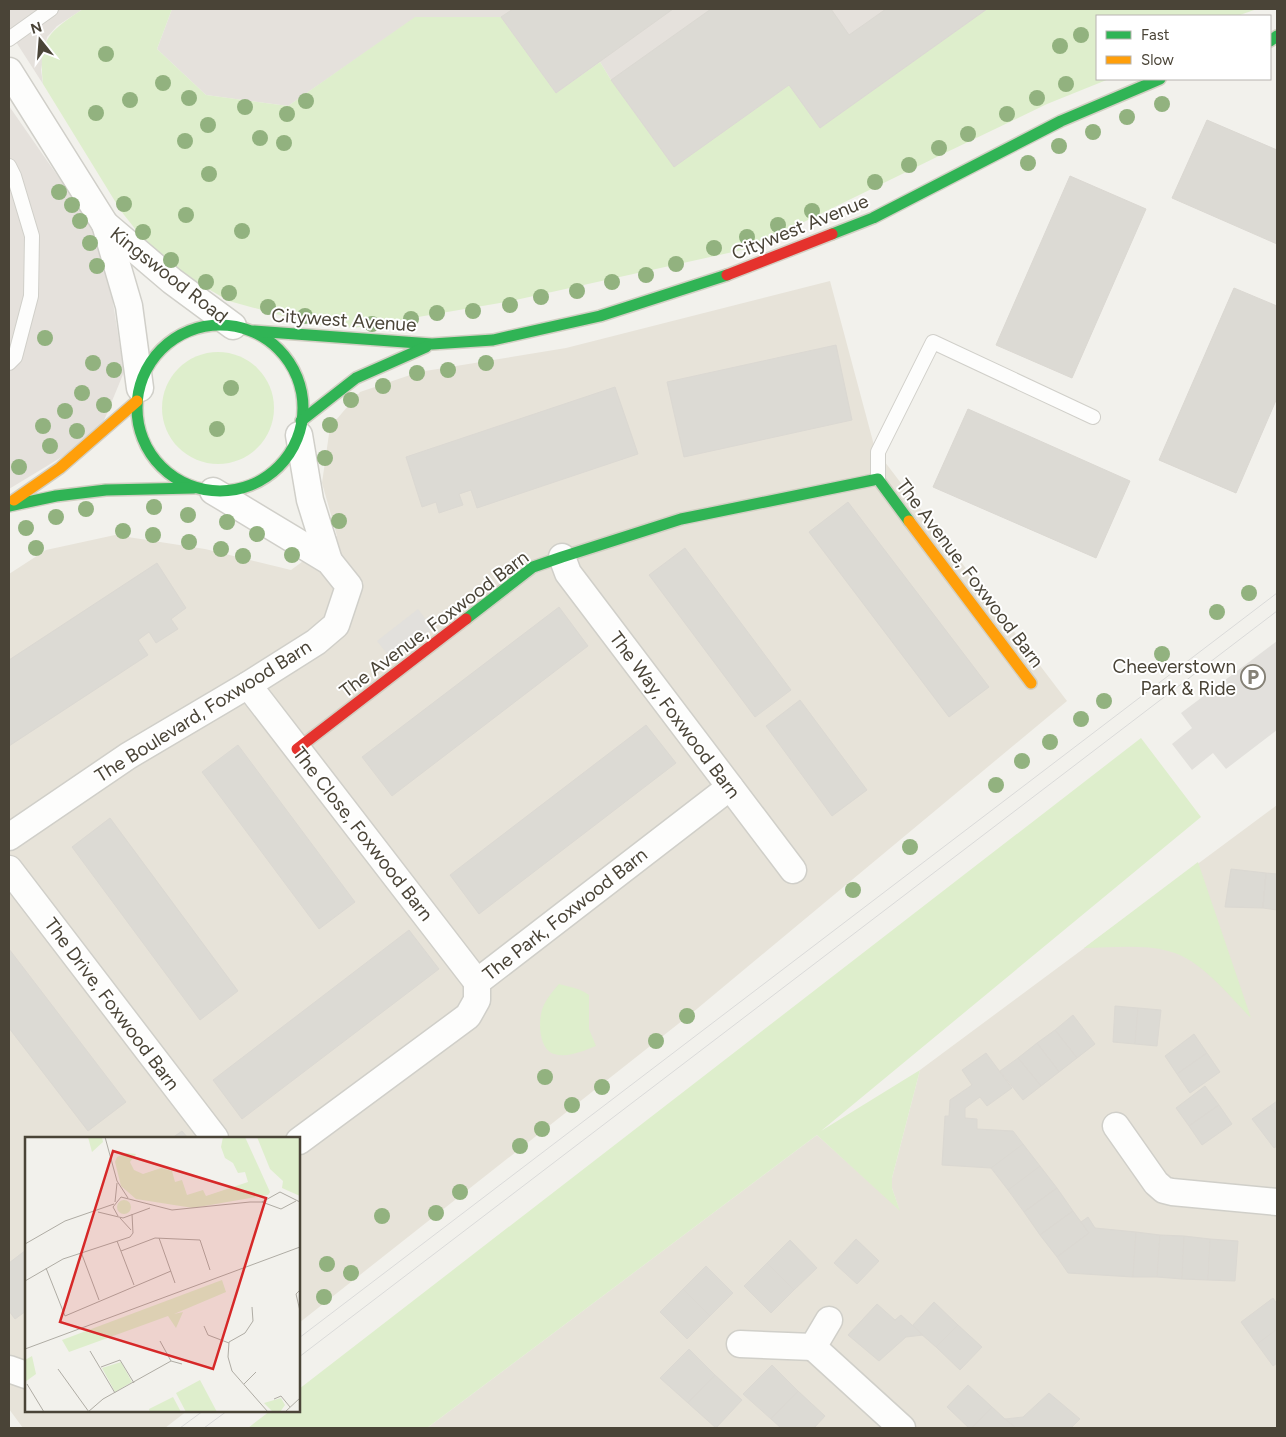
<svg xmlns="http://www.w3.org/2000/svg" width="1286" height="1437" viewBox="0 0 1286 1437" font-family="Figtree,sans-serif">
  <rect width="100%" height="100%" fill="#f2f1ec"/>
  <g fill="#e7e3d9">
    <path d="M830,281l45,168 192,252 -375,312 -393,310v-185h-273v273h161l-22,17h-142l-14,-19v-835l37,-24 69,-15 90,14 86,21 46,-34 -15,-53 8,-56 30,-35 59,-20 147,-24z"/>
    <path d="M1277,805v623h-850l390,-293 82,74 -7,-21v-10l28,-108z"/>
  </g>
  <g fill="#e5e1dc">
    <path d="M9,9h74l-26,17 -10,11 -6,33 2,14 -34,-53z"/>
    <path d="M172,9h815l-167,119 -146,39 -63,-87 -11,-18 -44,31 -55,-76 -86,1 -127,88 -82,-11 -49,-46z"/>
    <path d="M9,106l80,115 21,63 14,88 -26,63 -89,54z"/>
  </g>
  <g fill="#deeecc">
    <path d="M83,9h89l-15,40 49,46 82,11 127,-89h86l55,76 44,-31 11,18 63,87 115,-82 31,43 167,-119h270l-20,7h-140v63h12l-62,25 -102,49 -194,95 -240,53 -157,27 -32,-3 -31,-7 -62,-17 -38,-22 -40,-30 -30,-38 -78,-127c-5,-44 5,-52 40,-75z"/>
    <circle cx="218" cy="408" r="56"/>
    <path d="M1141,738l60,79 -380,314 99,-61 -28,108v10l8,23 -83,-76 -390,293h-179l22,-17h29v-22z"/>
    <path d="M1198,862l53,156c-22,-22 -51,-60 -83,-67 -27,-7 -57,-3 -84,-3z"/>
    <path d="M559,984c10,3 21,4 30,11v34l7,17c-13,5 -28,12 -42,8 -16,-5 -16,-35 -11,-47 4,-9 9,-15 16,-23z"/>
  </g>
  <g fill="#e2e0dc">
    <path d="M418,609l15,20 -41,31 -15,-19z"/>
    <path d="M1277,641v89l-51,39 -13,-16 -21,17 -20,-26 20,-16 -11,-15z"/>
  </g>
  <g fill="#dcdad4" stroke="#dbd8d2">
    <path d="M513,9h160l-117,84 -55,-76z"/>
    <path d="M711,9h120l18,26 37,-26h101l-167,119 -31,-43 -115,82 -63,-87z"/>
    <path d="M1207,120l70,30v94l-105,-46z"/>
    <path d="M1070,176l76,33 -74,169 -76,-33z"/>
    <path d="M1234,288l43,18v92l-41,95 -77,-33z"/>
    <path d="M836,345l16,75 -168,37 -17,-75z"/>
    <path d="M615,387l23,67 -161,54 -6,-18 -12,4 4,11 -24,8 -3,-11 -14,5 -16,-50z"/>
    <path d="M968,409l162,72 -34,77 -163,-71z"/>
    <path d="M848,502l141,185 -40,30 -140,-185z"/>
    <path d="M685,548l106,142 -36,27 -106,-142z"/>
    <path d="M157,563l29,45 -15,11 7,10 -22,14 -7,-11 -11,8 10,15 -139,91v-86z"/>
    <path d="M559,607l29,39 -196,150 -30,-39z"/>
    <path d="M800,700l67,90 -35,26 -66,-90z"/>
    <path d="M646,725l30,38 -197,151 -29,-39z"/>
    <path d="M238,745l117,157 -36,27 -117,-157z"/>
    <path d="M110,818l128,173 -38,29 -128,-173z"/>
    <path d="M1231,869l35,4 -3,35 -38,-1z"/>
    <path d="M1266,873l11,1v36l-14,-2z"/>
    <path d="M409,930l30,39 -197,150 -29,-39z"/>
    <path d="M9,949l117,153 -38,29 -79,-103z"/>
    <path d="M1115,1006l23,2 -3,36 -22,-2z"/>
    <path d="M1138,1008l23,2 -4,36 -22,-2z"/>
    <path d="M1073,1015l22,29 -18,14 -22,-28z"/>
    <path d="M1055,1030l22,28 -18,14 -22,-29z"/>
    <path d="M1194,1034l13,19 -30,21 -12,-18z"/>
    <path d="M1037,1043l22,29 -18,14 -23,-28z"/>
    <path d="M986,1053l26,35 -25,18 -7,-9 -15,11v10l12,1v10l36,2 10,13 -32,24 -49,-3 3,-49h4l1,-16 22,-15 -10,-15z"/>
    <path d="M1207,1053l13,19 -30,21 -13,-19z"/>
    <path d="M1018,1058l23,28 -18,14 -23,-29z"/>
    <path d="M1205,1086l14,19 -30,21 -13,-18z"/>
    <path d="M1277,1101v14l-7,-9z"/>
    <path d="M1219,1105l13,19 -30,21 -13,-19z"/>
    <path d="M1270,1106l7,9v31l-3,2 -22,-29z"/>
    <path d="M182,1131l6,7h-16z"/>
    <path d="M1023,1144l17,22 -32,24 -17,-22z"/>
    <path d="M1040,1166l17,22 -33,24 -16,-22z"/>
    <path d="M1057,1188l16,23 -33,24 -16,-23z"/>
    <path d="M1073,1211l16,22 -32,24 -17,-22z"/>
    <path d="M1088,1217l7,11 41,4 -3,45 -65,-4 -11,-16 32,-24 -8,-11z"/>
    <path d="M1136,1232l24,3 -3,42h-24z"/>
    <path d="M1160,1235l24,1 -2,43 -25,-2z"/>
    <path d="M1184,1236l26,3 -2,41 -26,-1z"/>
    <path d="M856,1239l23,22 -22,23 -23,-21z"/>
    <path d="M1210,1239l28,2 -3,40 -27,-1z"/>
    <path d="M790,1240l27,28 -23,22 -27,-27z"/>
    <path d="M26,1250v61l-11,8 -6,-8v-48z"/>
    <path d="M767,1263l27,27 -23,23 -27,-27z"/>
    <path d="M706,1266l27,27 -23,23 -27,-27z"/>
    <path d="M683,1289l27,27 -23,23 -27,-27z"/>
    <path d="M1273,1298l4,6v25l-20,15 -16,-22z"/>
    <path d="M934,1302l24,23 -22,22 -24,-21z"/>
    <path d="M877,1304l18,16 6,-5 22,20 -17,2 -27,24 -31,-26z"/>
    <path d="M958,1325l24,22 -22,23 -24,-23z"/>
    <path d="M1277,1329v34l-4,3 -16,-22z"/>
    <path d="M689,1349l26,26 -27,28 -28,-25z"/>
    <path d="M772,1365l26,26 -27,28 -28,-25z"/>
    <path d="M715,1375l27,25 -26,28 -28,-25z"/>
    <path d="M968,1385l24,22 -20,21h-3l-22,-21z"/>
    <path d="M798,1391l27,25 -11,12h-33l-10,-9z"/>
    <path d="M1049,1393l31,26 -9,9h-55l-11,-9 18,-2z"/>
    <path d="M992,1407l13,12 11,9h-44z"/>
  </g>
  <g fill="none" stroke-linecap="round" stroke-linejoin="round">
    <defs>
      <g id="lane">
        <path d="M9,39l42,-30"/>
        <path d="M9,166l5,10 18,60 -1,60 -16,61 -6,6"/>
        <path d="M878,479v-27l55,-110 160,75"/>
      </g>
      <g id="street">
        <path d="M9,71l96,153 67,57 61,45"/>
        <path d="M105,224l24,82 11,82"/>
        <path d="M299,435l11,65 19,61"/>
        <path d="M562,557l6,16 225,297"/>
        <path d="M248,685l229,297"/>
        <path d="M9,837l119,-81 120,-71 68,-43 20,-17 13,-39 -20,-25 -116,-70"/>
        <path d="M9,869l206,269"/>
        <path d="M1116,1126l40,57 8,7 8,2 105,10"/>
        <path d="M299,1141l169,-125 9,-16v-18l253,-195"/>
        <path d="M740,1344l73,3 16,-27"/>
        <path d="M813,1347l89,81"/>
        <path d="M9,1369l17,6"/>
      </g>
      <g id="fast">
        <path d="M1270,41l7,-5"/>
        <path d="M832,234l41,-16 188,-97 99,-42"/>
        <circle cx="220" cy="408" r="83"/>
        <path d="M254,331l178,13 61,-4 107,-24 127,-41"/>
        <path d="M301,421l55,-43 70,-31"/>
        <path d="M9,506l47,-10 50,-6 88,-2"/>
        <path d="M466,619l67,-52 29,-10 119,-38 197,-40 31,42"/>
      </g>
      <g id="slow">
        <path d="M14,500l46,-32 77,-67"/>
        <path d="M909,521l122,162"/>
      </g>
      <g id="jam">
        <path d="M727,275l105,-41"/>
        <path d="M297,749l169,-130"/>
      </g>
    </defs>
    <use href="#lane" stroke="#d0cfc9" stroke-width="16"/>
    <use href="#street" stroke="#d0cfc9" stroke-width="29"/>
    <use href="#fast" stroke="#d2cfc3" stroke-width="14"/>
    <use href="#slow" stroke="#d2cfc3" stroke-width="14"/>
    <use href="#jam" stroke="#d2cfc3" stroke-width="14"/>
    <use href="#lane" stroke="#fdfdfc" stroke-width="14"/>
    <use href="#street" stroke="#fdfdfc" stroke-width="26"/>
    <use href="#fast" stroke="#30b455" stroke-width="11"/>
    <use href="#slow" stroke="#ff9f0a" stroke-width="11"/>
    <use href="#jam" stroke="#e5322d" stroke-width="11"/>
    <g stroke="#dadad9" stroke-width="1">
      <path d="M299,1338l978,-745"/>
      <path d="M299,1357l978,-746"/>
      <path d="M180,1428l23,-17"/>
      <path d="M204,1428l23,-17"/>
    </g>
  </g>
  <g fill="#92b27f">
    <circle cx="1081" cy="35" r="8"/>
    <circle cx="1060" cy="46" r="8"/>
    <circle cx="106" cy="54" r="8"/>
    <circle cx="163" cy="83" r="8"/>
    <circle cx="1066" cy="84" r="8"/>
    <circle cx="189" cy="98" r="8"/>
    <circle cx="1037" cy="98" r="8"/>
    <circle cx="130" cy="100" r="8"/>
    <circle cx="306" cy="101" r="8"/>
    <circle cx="1162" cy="104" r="8"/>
    <circle cx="245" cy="107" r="8"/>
    <circle cx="96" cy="113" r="8"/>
    <circle cx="287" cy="114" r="8"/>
    <circle cx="1007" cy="114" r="8"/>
    <circle cx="1127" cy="117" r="8"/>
    <circle cx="208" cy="125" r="8"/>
    <circle cx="1093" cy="132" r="8"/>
    <circle cx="968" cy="134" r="8"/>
    <circle cx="260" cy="138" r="8"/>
    <circle cx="185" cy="141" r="8"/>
    <circle cx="284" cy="143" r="8"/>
    <circle cx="1059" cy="146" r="8"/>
    <circle cx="939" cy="148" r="8"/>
    <circle cx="1028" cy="163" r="8"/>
    <circle cx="909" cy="165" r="8"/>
    <circle cx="209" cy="174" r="8"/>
    <circle cx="875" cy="182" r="8"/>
    <circle cx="59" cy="192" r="8"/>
    <circle cx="124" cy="204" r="8"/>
    <circle cx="72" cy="205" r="8"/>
    <circle cx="812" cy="211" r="8"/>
    <circle cx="186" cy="215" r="8"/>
    <circle cx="80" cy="221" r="8"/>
    <circle cx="778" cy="225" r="8"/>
    <circle cx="242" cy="231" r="8"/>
    <circle cx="143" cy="232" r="8"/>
    <circle cx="747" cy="237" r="8"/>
    <circle cx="90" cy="243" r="8"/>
    <circle cx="714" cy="248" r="8"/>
    <circle cx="171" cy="260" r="8"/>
    <circle cx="676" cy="264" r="8"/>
    <circle cx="97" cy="266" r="8"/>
    <circle cx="646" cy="275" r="8"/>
    <circle cx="206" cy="282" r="8"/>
    <circle cx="612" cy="282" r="8"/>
    <circle cx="577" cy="291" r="8"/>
    <circle cx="229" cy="293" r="8"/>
    <circle cx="541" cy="297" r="8"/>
    <circle cx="510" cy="305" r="8"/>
    <circle cx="268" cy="307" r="8"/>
    <circle cx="473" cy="311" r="8"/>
    <circle cx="437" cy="313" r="8"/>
    <circle cx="305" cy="316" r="8"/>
    <circle cx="411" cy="319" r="8"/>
    <circle cx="372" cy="324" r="8"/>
    <circle cx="45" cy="338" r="8"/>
    <circle cx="93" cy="363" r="8"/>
    <circle cx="486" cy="363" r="8"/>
    <circle cx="114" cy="370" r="8"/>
    <circle cx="448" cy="370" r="8"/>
    <circle cx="417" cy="373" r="8"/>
    <circle cx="383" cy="386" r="8"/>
    <circle cx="231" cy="388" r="8"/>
    <circle cx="82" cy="393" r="8"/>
    <circle cx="351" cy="400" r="8"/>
    <circle cx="104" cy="405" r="8"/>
    <circle cx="65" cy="411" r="8"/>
    <circle cx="330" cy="425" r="8"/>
    <circle cx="43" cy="426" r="8"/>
    <circle cx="217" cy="429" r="8"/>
    <circle cx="77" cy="431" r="8"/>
    <circle cx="50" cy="446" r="8"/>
    <circle cx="325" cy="458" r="8"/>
    <circle cx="19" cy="467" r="8"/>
    <circle cx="154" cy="507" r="8"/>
    <circle cx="86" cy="509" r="8"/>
    <circle cx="188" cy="515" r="8"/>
    <circle cx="56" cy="517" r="8"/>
    <circle cx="339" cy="521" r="8"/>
    <circle cx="227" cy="522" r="8"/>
    <circle cx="26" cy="528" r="8"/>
    <circle cx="123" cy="531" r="8"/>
    <circle cx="257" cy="534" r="8"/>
    <circle cx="153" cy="535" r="8"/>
    <circle cx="189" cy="542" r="8"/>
    <circle cx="36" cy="548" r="8"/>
    <circle cx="221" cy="549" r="8"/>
    <circle cx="292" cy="555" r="8"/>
    <circle cx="243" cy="556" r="8"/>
    <circle cx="1249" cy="593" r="8"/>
    <circle cx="1217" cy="612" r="8"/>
    <circle cx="1162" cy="654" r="8"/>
    <circle cx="1104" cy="701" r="8"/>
    <circle cx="1081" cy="719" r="8"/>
    <circle cx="1050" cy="742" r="8"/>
    <circle cx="1022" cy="761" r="8"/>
    <circle cx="996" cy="785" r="8"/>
    <circle cx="910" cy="847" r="8"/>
    <circle cx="853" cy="890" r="8"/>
    <circle cx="687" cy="1016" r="8"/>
    <circle cx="656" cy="1041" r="8"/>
    <circle cx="545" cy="1077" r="8"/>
    <circle cx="602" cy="1087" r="8"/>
    <circle cx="572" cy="1105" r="8"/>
    <circle cx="542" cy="1129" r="8"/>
    <circle cx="520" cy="1146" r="8"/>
    <circle cx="460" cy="1192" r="8"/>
    <circle cx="436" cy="1213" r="8"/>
    <circle cx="382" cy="1216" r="8"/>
    <circle cx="327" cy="1264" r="8"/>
    <circle cx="351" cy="1273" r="8"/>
    <circle cx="324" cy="1297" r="8"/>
  </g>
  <defs>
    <symbol id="parking-ring" viewBox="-11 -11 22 22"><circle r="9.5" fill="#fff" stroke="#858176" stroke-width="1.5"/><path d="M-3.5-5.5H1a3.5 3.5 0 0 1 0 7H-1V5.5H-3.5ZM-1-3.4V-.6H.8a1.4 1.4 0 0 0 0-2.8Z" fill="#858176"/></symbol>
  </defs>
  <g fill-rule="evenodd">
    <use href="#parking-ring" x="1239" y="663" width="28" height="28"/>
  </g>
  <g text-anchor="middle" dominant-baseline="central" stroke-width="4" stroke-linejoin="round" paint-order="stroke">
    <g font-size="19" fill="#4a4437" stroke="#fff">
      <text transform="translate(800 227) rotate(-22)">Citywest Avenue</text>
      <text transform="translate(169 275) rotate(38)">Kingswood Road</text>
      <text transform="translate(344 320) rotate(4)">Citywest Avenue</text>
      <text transform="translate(970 573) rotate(53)">The Avenue, Foxwood Barn</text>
      <text transform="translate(434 624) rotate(-37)">The Avenue, Foxwood Barn</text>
      <text transform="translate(203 711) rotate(-32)">The Boulevard, Foxwood Barn</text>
      <text transform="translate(675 715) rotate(53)">The Way, Foxwood Barn</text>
      <text transform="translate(363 834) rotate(52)">The Close, Foxwood Barn</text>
      <text transform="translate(565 914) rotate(-38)">The Park, Foxwood Barn</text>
      <text transform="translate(112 1004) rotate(53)">The Drive, Foxwood Barn</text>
    </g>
    <g font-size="19" fill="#4a4437" stroke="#fff" text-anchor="end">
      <text x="1236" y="666">Cheeverstown<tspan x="1236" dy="22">Park &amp; Ride</tspan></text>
    </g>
  </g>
  <g transform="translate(25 1137)">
    <rect width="275" height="275" fill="#f2f1ec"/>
    <path d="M63,0h14l1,5 -11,10zM198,0h22l25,55 -2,3 -75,13 -57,-9 -15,-13 -6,-24 2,-5 10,-4 9,1 -6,8 4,8 9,4 18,-6 11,3 3,11 7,-2 5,15 16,-5 3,6 42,-14 -3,-10 -7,1 -5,-10 -8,-5 -4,-11zM232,0h43v59l-18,-8 1,-7 -13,-12zM92 70a7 7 0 1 1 14 0a7 7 0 1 1-14 0ZM197,143l4,12 -52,22 9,-2 -7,16 -8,-12 -99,36 -7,-12zM7,219l4,18 -11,8v-22zM96,225l11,20 -17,10 -13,-24zM175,243l17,32h-31l-10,-19zM148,260l8,15h-31l-1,-3zM256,261l4,7 -5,7h-7l-9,-9z" fill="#deeecc"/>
    <path fill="none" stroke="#afaca4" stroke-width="1" d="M80,0l12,44 11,17M90,65l2,-19M237,65l18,-10 20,10M73,75l25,6 27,-10M93,79l-5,-9 8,-10 51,13 78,-8h12l19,7 15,-8M95,81l11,12M134,101l16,45M92,104l17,44M0,107l40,-23 49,-17M96,114l34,-13 45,2 10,30M56,115l18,48M21,131l19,48 106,-45M0,144l38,-22 67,-22 3,-4 -1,-19M275,153l-4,4 4,17M227,170l1,14 -8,12 -16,9 -1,15 4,14 36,41M179,189l4,9 21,8M135,204l11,20 11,3M0,212l275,-102M65,214l25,42M76,230l19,-7 14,23M33,232l31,43M2,247l17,28M219,247l12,-12M249,262l7,-3 9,11M63,275l15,-13 68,-38M260,275l15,-14"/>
    <path fill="#d62828" fill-opacity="0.15" stroke="#d62828" stroke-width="2.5" d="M88,14l153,47 -53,171 -153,-47z"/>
    <rect width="275" height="275" fill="none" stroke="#4a4437" stroke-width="2.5"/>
  </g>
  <rect width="1286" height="1437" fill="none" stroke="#4a4437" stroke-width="20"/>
  <rect x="1096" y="15" width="175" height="65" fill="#ffffff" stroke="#b7b4af"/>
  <rect x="1106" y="31" width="25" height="8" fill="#30b455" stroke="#b7b4af"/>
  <text x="1141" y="40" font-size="15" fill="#4a4437">Fast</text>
  <rect x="1106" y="56" width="25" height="8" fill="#ff9f0a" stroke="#b7b4af"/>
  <text x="1141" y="65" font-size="15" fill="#4a4437">Slow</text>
  <g transform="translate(40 40) rotate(343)" stroke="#ffffff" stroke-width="4" paint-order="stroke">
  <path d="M0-4L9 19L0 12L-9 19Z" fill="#4a4437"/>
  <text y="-8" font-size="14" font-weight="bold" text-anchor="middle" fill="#4a4437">N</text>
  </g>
</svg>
